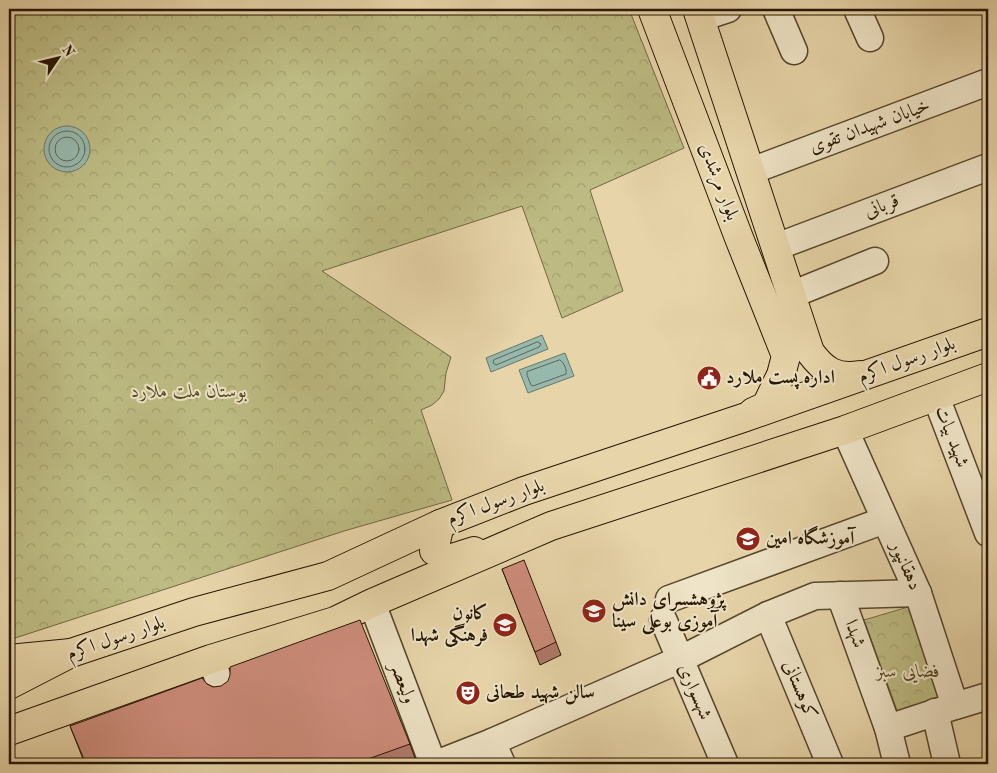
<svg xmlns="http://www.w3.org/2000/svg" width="997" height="773" viewBox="0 0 997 773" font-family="'Old Standard TT',Amiri,serif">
  <defs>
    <pattern id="park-crowns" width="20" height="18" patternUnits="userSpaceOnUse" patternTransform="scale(1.25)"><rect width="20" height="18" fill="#bdbb83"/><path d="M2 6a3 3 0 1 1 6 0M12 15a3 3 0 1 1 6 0" fill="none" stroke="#a2a06f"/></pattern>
  </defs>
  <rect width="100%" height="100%" fill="#e7d5a9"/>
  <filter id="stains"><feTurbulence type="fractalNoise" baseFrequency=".004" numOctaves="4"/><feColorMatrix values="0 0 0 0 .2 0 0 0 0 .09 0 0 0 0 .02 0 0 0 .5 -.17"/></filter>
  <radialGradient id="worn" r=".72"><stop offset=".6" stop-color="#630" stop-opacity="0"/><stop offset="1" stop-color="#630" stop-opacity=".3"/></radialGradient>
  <g fill="url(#park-crowns)" stroke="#726842">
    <path d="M9,9h620l55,139 -94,42 33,101 -61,27 -40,-112 -200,65 129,86 -5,16 -2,18 -5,8 -7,6 -11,5 31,90 -108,31 -335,109z"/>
    <path d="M908,607l34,88 -44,18 -34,-93z"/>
  </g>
  <g fill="#97b8ac" stroke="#6a7767">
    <circle cx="67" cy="149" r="23"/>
    <path d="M542,335l6,14 -57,23 -5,-14z"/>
    <path d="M565,353l9,23 -46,17 -9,-23z"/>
  </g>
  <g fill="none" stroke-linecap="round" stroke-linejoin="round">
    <g stroke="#5e6756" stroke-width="1">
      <circle cx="67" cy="149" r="18"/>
      <circle cx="67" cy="149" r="12"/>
      <path d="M538,342l3,2 -2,3 -43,18 -3,-2 1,-3z"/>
      <path d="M560,360c4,2 7,10 6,14l-33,12 -2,-1 -4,-10v-3z"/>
    </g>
    <defs>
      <g id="minor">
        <path d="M776,9l18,42"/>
        <path d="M857,9l13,29"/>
        <path d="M701,18l27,-9"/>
        <path d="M751,171l237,-89"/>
        <path d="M776,247l212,-80"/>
        <path d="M791,295l84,-34"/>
        <path d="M936,397l52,136"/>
        <path d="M845,430l73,163 37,113"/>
        <path d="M840,595l48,133 9,36"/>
        <path d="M669,599l216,-79"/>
        <path d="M372,603l61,161"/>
        <path d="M768,615l62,149"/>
        <path d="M663,619l62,145"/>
        <path d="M211,659l11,30"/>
        <path d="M935,712l12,52"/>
        <path d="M888,728l67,-22 33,-10"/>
        <path d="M492,742l10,22"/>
        <path d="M436,764l56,-22 189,-83 87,-44 47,-19 103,-3"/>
      </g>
      <g id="major">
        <path d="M652,9l87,229 47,118 -5,19 -15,31 -13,6"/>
        <path d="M697,9l113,343c14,19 26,27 50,23"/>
        <path d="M440,524l-6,27 15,8 25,-8"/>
        <path d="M9,685l62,-32 123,-41 134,-36 112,-52 84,-33 219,-73 245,-86"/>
        <path d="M9,731l202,-72 124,-38 37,-18 179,-77 294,-96 143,-53"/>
      </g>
      <path id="highway" d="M9,659l62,-6"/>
    </defs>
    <use href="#minor" stroke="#56462a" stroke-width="29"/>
    <use href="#major" stroke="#261600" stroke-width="30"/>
    <use href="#highway" stroke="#261600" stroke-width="30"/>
    <use href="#minor" stroke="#efe4c7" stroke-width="26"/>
    <use href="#major" stroke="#e7d5a9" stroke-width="28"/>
    <use href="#highway" stroke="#e7d5a9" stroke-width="28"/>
  </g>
  <g fill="#b1796b" stroke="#261600">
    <path d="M502,569l54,73 5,13 -21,10z"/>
    <path d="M207,684l6,3 197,57 6,17 -9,3h-322l-15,-38z"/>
  </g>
  <g fill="#ce8d7c" stroke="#261600">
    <path d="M524,560l32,82 -21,10 -33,-83z"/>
    <path d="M360,620l50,124 -56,20h-268l-16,-38 132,-48 5,6 6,3 8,-1 7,-5 2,-6v-8z"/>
  </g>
  <defs>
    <symbol id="civic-disc" viewBox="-11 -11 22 22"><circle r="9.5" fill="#8f2418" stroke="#efe4c7"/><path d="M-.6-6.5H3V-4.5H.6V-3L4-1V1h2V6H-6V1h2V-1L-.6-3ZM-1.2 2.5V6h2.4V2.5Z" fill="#fff"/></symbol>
    <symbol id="school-disc" viewBox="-11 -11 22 22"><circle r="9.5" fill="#8f2418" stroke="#efe4c7"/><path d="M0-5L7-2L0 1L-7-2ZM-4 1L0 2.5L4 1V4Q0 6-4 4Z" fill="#fff"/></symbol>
    <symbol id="theatre-disc" viewBox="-11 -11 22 22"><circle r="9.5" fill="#8f2418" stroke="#efe4c7"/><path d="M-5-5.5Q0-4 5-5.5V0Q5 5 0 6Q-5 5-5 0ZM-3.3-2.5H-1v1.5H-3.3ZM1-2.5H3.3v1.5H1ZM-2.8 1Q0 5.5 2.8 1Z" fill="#fff"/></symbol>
  </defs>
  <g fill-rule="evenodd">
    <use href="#civic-disc" x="695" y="364" width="28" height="28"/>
    <use href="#school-disc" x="734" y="525" width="28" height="28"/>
    <use href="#school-disc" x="580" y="597" width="28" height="28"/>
    <use href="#school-disc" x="491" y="611" width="28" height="28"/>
    <use href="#theatre-disc" x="454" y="679" width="28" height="28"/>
  </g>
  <g text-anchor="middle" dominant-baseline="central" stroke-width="4" stroke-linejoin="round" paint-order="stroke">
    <g font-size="19" fill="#261600" stroke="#efe4c7">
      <text transform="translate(870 127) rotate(-20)">خیابان شهیدان تقوی</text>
      <text transform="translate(718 182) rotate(69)">بلوار مرشدی</text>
      <text transform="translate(882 207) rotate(-21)">قربانی</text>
      <text transform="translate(907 361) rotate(-20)">بلوار رسول اکرم</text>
      <text transform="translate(951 437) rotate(69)">شهید بیات</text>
      <text transform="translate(496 503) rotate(-20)">بلوار رسول اکرم</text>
      <text transform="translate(905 566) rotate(66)">دهقانپور</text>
      <text transform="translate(854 634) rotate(70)">شهدا</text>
      <text transform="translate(116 639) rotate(-19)">بلوار رسول اکرم</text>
      <text transform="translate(402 683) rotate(69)">ولیعصر</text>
      <text transform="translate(799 690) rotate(68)">کوهستانی</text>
      <text transform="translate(694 692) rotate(67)">شهسواری</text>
    </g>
    <g font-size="19" font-weight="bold" fill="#261600" stroke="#efe4c7" text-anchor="start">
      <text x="726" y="378">اداره پست ملارد</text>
      <text x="766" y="539">آموزشگاه امین</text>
      <text x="612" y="600">پژوهشسرای دانش<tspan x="612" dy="22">آموزی بوعلی سینا</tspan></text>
      <text x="488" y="614" text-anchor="end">کانون<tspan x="488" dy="22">فرهنگی شهدا</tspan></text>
      <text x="486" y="693">سالن شهید طحانی</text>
    </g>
    <g font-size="19" font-style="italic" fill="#534827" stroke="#efe4c7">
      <text x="189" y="392">بوستان ملت ملارد</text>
      <text x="908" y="672">فضایی سبز</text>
    </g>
  </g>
  <rect width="997" height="773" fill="none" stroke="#e7d5a9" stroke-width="30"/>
  <rect x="10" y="10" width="977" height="753" fill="none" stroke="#261600" stroke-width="2.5"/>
  <rect x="15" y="15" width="967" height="743" fill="none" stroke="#261600"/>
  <g transform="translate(58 58) rotate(55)" stroke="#efe4c7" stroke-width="4" paint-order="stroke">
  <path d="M0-4L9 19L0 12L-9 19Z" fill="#261600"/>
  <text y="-8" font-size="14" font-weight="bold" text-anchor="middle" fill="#261600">N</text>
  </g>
  <rect width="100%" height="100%" filter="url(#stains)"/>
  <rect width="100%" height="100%" fill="url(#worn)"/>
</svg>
